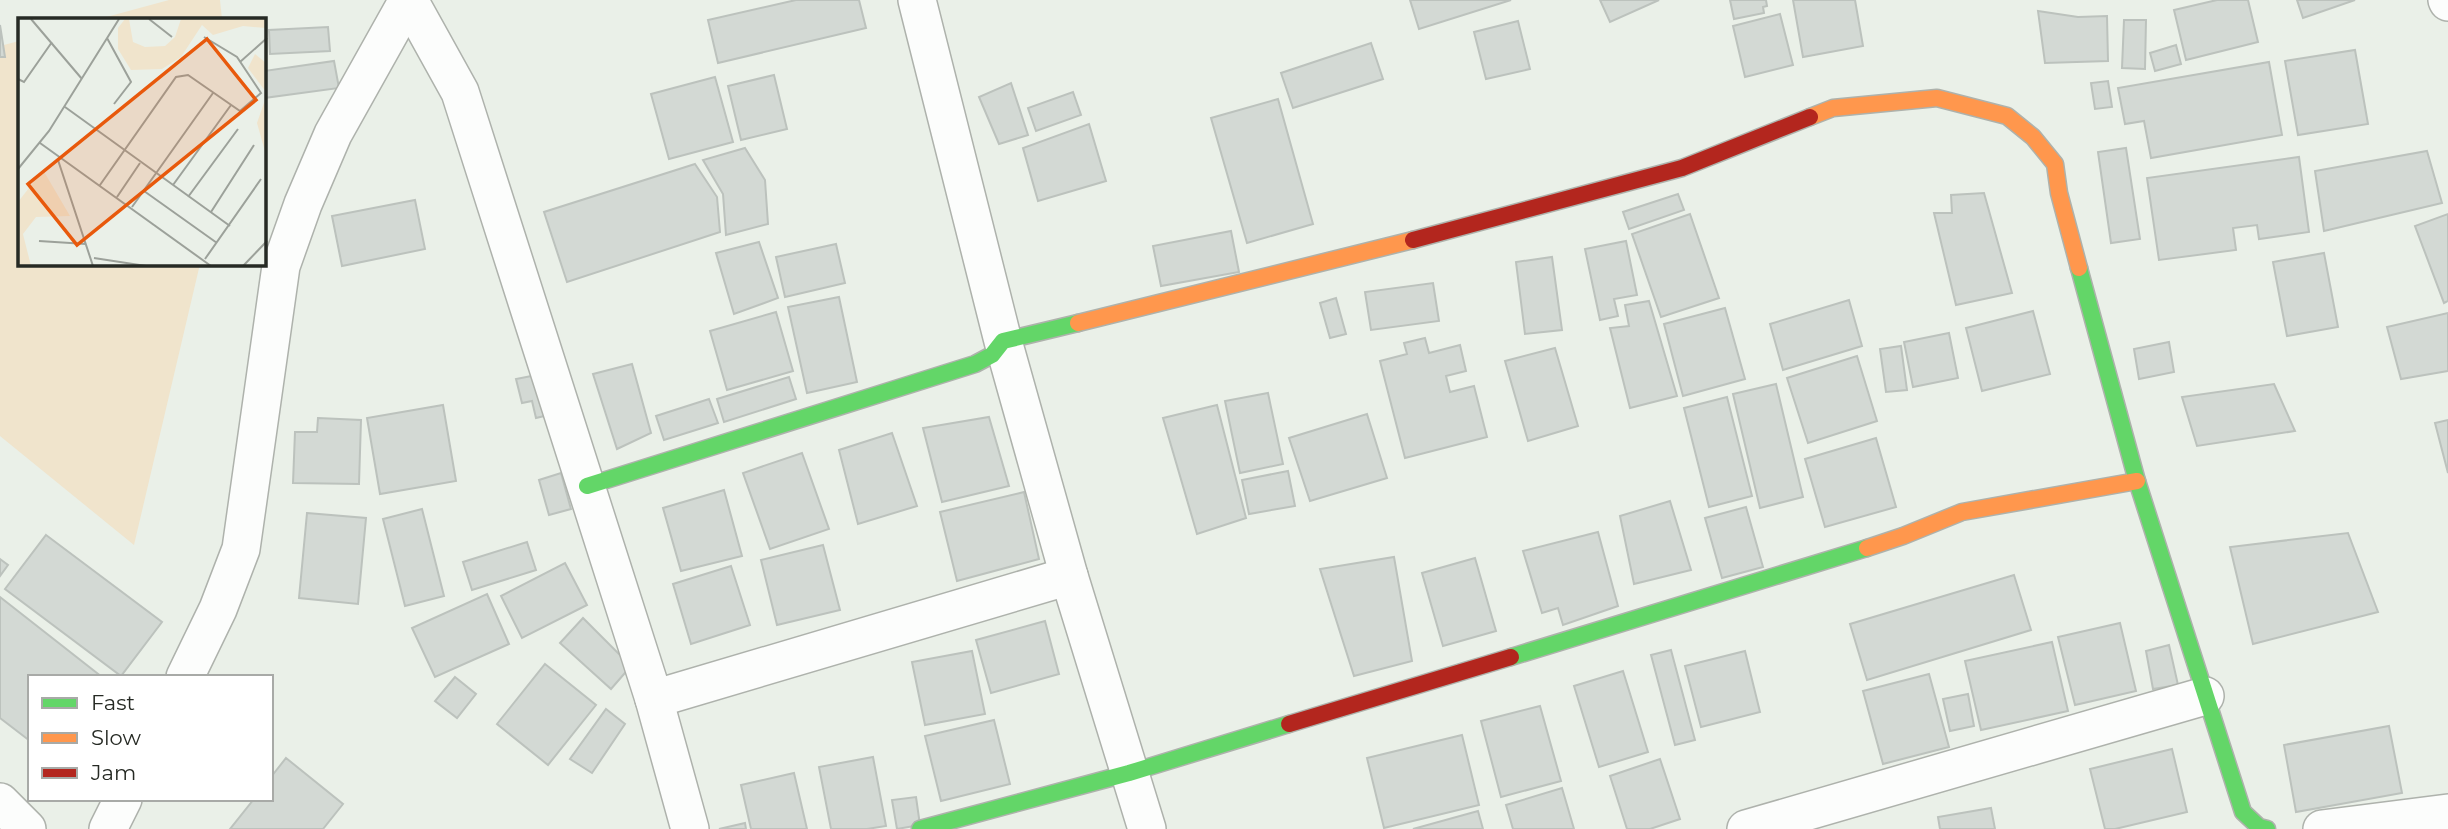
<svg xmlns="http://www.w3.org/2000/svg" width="2448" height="829" viewBox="0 0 2448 829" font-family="Montserrat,sans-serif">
  <rect width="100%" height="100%" fill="#eaf0e8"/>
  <g fill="#f0e4cc">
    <path d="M169,0h51l2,19h-123z"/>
    <path d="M19,41v223h181l-66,281 -134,-109v-390z"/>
  </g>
  <g fill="#d3d9d4" stroke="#bcc2bd" stroke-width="2">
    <path d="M796,0h63l7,28 -148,35 -10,-43z"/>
    <path d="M1410,0h101l-92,29z"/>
    <path d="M1600,0h59l-49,22z"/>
    <path d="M1730,0h36l1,6 -4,1 1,6 -30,6z"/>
    <path d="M1793,0h62l8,46 -60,11z"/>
    <path d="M2217,0h31l10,42 -72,18 -12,-50z"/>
    <path d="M2297,0h58l-52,18z"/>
    <path d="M2038,11l40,6 29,-1 1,45 -63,2z"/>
    <path d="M1780,14l13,51 -48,12 -12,-51z"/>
    <path d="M2124,20h22l-1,49 -23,-1z"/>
    <path d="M1518,21l12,48 -44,10 -12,-47z"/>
    <path d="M0,25l5,32h-5z"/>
    <path d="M328,27l2,24 -60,3 -1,-24z"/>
    <path d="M1371,43l12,36 -90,29 -12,-35z"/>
    <path d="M2176,45l5,19 -26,7 -5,-18z"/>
    <path d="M2355,50l13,74 -70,11 -13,-74z"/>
    <path d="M334,61l5,27 -75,10v-27z"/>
    <path d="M2269,62l13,73 -131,23 -7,-37 -19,3 -7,-36z"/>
    <path d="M774,75l13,54 -46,11 -13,-54z"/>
    <path d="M715,77l18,65 -64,17 -18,-65z"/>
    <path d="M2108,81l4,26 -17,2 -4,-26z"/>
    <path d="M1011,83l17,52 -29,9 -20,-47z"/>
    <path d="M1073,92l8,23 -45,16 -8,-23z"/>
    <path d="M1278,99l35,125 -66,19 -36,-125z"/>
    <path d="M1089,124l17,57 -68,20 -15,-53z"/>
    <path d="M745,148l20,32 3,44 -42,11 -3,-41 -20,-34z"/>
    <path d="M2126,148l14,91 -29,4 -13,-91z"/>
    <path d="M2427,151l15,52 -118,28 -9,-60z"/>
    <path d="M2299,157l10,75 -50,7 -2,-14 -24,3 3,22 -77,10 -12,-82z"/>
    <path d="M695,164l22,33 3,35 -153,50 -23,-70z"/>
    <path d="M1984,193l28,100 -56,12 -22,-92h18l-1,-18z"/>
    <path d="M1678,194l6,16 -55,19 -6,-17z"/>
    <path d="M415,200l10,49 -83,17 -10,-50z"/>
    <path d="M1690,214l29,84 -58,19 -29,-83z"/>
    <path d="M2448,214v87l-4,2 -29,-77z"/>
    <path d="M1231,231l8,41 -78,14 -8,-40z"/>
    <path d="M1626,241l11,54 -23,4 4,17 -18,4 -15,-71z"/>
    <path d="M759,242l19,56 -44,16 -18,-61z"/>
    <path d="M836,244l9,39 -60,14 -9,-40z"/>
    <path d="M2324,253l14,74 -51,9 -14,-74z"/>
    <path d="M1552,257l10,73 -37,4 -9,-72z"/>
    <path d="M1433,283l6,38 -68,9 -6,-38z"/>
    <path d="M839,297l18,85 -50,11 -19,-86z"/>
    <path d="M1336,298l10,36 -16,4 -10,-35z"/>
    <path d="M1849,300l13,46 -79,24 -13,-46z"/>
    <path d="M1649,301l28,95 -47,12 -20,-80 19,-2 -4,-21z"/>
    <path d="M1725,308l20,71 -62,17 -19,-72z"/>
    <path d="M2033,311l17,63 -68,17 -16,-63z"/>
    <path d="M776,312l17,59 -66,19 -17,-59z"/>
    <path d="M2448,313v58l-47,8 -14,-52z"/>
    <path d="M1949,333l9,45 -45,9 -9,-45z"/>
    <path d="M1425,338l4,15 31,-8 6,26 -20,5 4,16 24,-6 13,51 -82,21 -25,-97 27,-7 -3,-11z"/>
    <path d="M2169,342l5,30 -35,7 -5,-30z"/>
    <path d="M1901,346l6,44 -21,2 -6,-43z"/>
    <path d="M1555,348l23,78 -50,15 -23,-80z"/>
    <path d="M1857,356l20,65 -69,22 -21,-65z"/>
    <path d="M632,364l19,69 -34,16 -24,-75z"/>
    <path d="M547,373l10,40 -21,5 -4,-17 -10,2 -6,-24z"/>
    <path d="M789,377l7,22 -72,23 -7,-23z"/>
    <path d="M1776,384l27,113 -43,11 -27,-114z"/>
    <path d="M2274,384l21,47 -98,15 -15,-49z"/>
    <path d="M1268,393l15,71 -43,9 -15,-72z"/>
    <path d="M1727,397l25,99 -43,11 -25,-99z"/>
    <path d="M709,399l9,24 -54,17 -8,-24z"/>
    <path d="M443,405l13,76 -76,13 -13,-76z"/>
    <path d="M1217,405l29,113 -49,16 -34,-116z"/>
    <path d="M1367,414l20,64 -77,23 -21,-63z"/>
    <path d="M989,417l20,69 -67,16 -19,-74z"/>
    <path d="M318,418l43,2 -2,64 -66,-1 2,-51h22z"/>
    <path d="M2448,420v53l-13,-50z"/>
    <path d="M892,433l25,73 -59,18 -19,-74z"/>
    <path d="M1876,438l20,69 -71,20 -20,-68z"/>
    <path d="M802,453l27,76 -59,20 -27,-76z"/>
    <path d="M1288,471l7,35 -46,8 -7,-34z"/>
    <path d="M561,473l10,36 -22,6 -10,-35z"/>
    <path d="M724,490l18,66 -61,15 -18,-63z"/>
    <path d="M1024,492l15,67 -82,22 -17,-69z"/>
    <path d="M1670,501l21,69 -57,14 -14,-68z"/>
    <path d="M1746,507l17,60 -41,11 -17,-60z"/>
    <path d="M422,509l22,87 -39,10 -22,-87z"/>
    <path d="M307,513l59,5 -8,86 -59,-6z"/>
    <path d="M1598,532l20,74 -55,19 -5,-17 -16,5 -19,-62z"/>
    <path d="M2348,533l30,79 -125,32 -23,-97z"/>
    <path d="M46,535l116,87 -41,54 -116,-87z"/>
    <path d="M527,542l9,28 -64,20 -9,-28z"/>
    <path d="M823,545l17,65 -63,15 -16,-65z"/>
    <path d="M1394,557l18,104 -58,15 -34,-107z"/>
    <path d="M1475,558l21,73 -53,15 -21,-73z"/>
    <path d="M0,559l8,6 -8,11z"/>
    <path d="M565,563l22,42 -65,33 -21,-42z"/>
    <path d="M731,566l19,59 -59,19 -18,-60z"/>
    <path d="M2014,575l17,55 -164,50 -17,-56z"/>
    <path d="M487,594l22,50 -74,33 -23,-49z"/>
    <path d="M0,597l102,80h-72v64l-30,-23z"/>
    <path d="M583,618l48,48 -20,23 -51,-46z"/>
    <path d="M1045,621l14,53 -68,19 -15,-53z"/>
    <path d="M2120,623l16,68 -61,14 -17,-68z"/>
    <path d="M2052,642l16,69 -87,19 -16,-69z"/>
    <path d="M2169,645l9,40 -25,4 -7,-38z"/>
    <path d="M1671,650l24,90 -20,5 -24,-90z"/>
    <path d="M972,651l13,63 -60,11 -13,-63z"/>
    <path d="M1745,651l15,61 -59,15 -16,-61z"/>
    <path d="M545,664l51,41 -48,60 -51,-41z"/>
    <path d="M1623,671l25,81 -49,15 -25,-81z"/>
    <path d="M1929,674l20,73 -66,17 -20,-73z"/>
    <path d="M455,677l21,17 -19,24 -22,-17z"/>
    <path d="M1968,694l6,32 -24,5 -7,-32z"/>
    <path d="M1540,706l21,75 -60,16 -20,-76z"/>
    <path d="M606,709l19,15 -33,49 -22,-14z"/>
    <path d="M994,720l16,64 -69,17 -16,-65z"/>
    <path d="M2389,726l13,67 -106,19 -12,-67z"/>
    <path d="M1462,735l17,70 -95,23 -17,-70z"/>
    <path d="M2172,749l15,63 -72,17h-10l-15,-60z"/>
    <path d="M873,757l13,69 -19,3h-36l-12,-62z"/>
    <path d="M286,758l57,46 -20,25h-93l24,-30h17v-22z"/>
    <path d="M1660,759l20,60 -30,10h-23l-17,-53z"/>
    <path d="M794,773l13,56h-56l-10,-44z"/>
    <path d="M1562,788l12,41h-61l-7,-24z"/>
    <path d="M916,797l4,28 -23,4 -5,-29z"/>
    <path d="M1991,808l4,21h-55l-2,-12z"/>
    <path d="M1478,811l5,18h-70z"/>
    <path d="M745,823l1,6h-27z"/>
  </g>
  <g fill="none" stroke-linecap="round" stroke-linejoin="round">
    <defs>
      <g id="street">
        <path d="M409,0l51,92 194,607 36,130"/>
        <path d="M917,0l86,341 66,235 78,253"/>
        <path d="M2447,0l1,2"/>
        <path d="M185,677l33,-68 23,-60 40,-283 22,-62 30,-70 75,-134"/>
        <path d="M654,699l415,-123"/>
        <path d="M0,802l27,27"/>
        <path d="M108,829l15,-30"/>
        <path d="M1746,829l459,-133"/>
        <path d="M2322,829l126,-16"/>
      </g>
      <g id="fast">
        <path d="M2079,268l58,213 106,331 16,15 8,2"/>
        <path d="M587,486l388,-122 17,-9 11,-14 75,-18"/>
        <path d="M1511,657l356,-109"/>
        <path d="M920,829l209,-56 160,-49"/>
      </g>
      <g id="slow">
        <path d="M1810,117l23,-9 104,-10 70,18 26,21 22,27 4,29 20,75"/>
        <path d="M1078,323l335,-83"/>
        <path d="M1867,548l36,-12 59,-24 175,-31"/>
      </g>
      <g id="jam">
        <path d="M1413,240l269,-72 128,-51"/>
        <path d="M1289,724l222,-67"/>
      </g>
    </defs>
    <use href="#street" stroke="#aeb2ac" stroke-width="40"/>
    <use href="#fast" stroke="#aeb2ac" stroke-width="19"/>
    <use href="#slow" stroke="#aeb2ac" stroke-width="19"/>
    <use href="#jam" stroke="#aeb2ac" stroke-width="19"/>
    <use href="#street" stroke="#fcfdfc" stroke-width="37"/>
    <use href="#fast" stroke="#63d668" stroke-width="16"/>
    <use href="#slow" stroke="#ff974d" stroke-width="16"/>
    <use href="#jam" stroke="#b3261e" stroke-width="16"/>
  </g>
  <g transform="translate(18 18)">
    <rect width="248" height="248" fill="#eaf0e8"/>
    <path d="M107,1h4l4,23 12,5 20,-1 10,-9 6,-18h85v9l-23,-2 -30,9 -11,-10 -21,32 -19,12 -31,1 -13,-21v-21zM237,36l11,9v29l-18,-24zM248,79v58l-9,-32zM25,152l27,46 -34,1 -13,17 8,32h-13v-64z" fill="#f0e4cc"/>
    <path fill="none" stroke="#9ca19a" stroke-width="2" d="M13,1l51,60M131,1l23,18M89,20l24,44 -17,22M222,44l27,-24M0,61l6,3 28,-40M47,89l165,119M22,125l171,123M40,142l35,106M0,151l31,-38 70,-112M82,167l76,-108 12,-2 52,36 21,-18 -24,-36 -33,-20M155,167l58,-80M126,173l73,52M99,179l23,-34M170,179l50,-68M114,189l81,-114M193,194l43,-67M21,223l47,3M76,240l52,8M187,241l56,-80M225,248l24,-25"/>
    <path fill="#e8590c" fill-opacity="0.15" stroke="#e8590c" stroke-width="3.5" d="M189,21l49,61 -179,145 -49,-61z"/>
    <rect width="248" height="248" fill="none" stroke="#262a24" stroke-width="3.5"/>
  </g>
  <rect x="28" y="675" width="245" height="126" fill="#ffffff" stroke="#a8aaa7" stroke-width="2"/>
  <rect x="42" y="698" width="35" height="10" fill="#63d668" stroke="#a8aaa7" stroke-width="2"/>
  <text x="91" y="710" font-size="21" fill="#262a24">Fast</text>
  <rect x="42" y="733" width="35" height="10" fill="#ff974d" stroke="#a8aaa7" stroke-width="2"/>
  <text x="91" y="745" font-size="21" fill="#262a24">Slow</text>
  <rect x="42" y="768" width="35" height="10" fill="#b3261e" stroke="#a8aaa7" stroke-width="2"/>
  <text x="91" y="780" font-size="21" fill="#262a24">Jam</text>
</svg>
